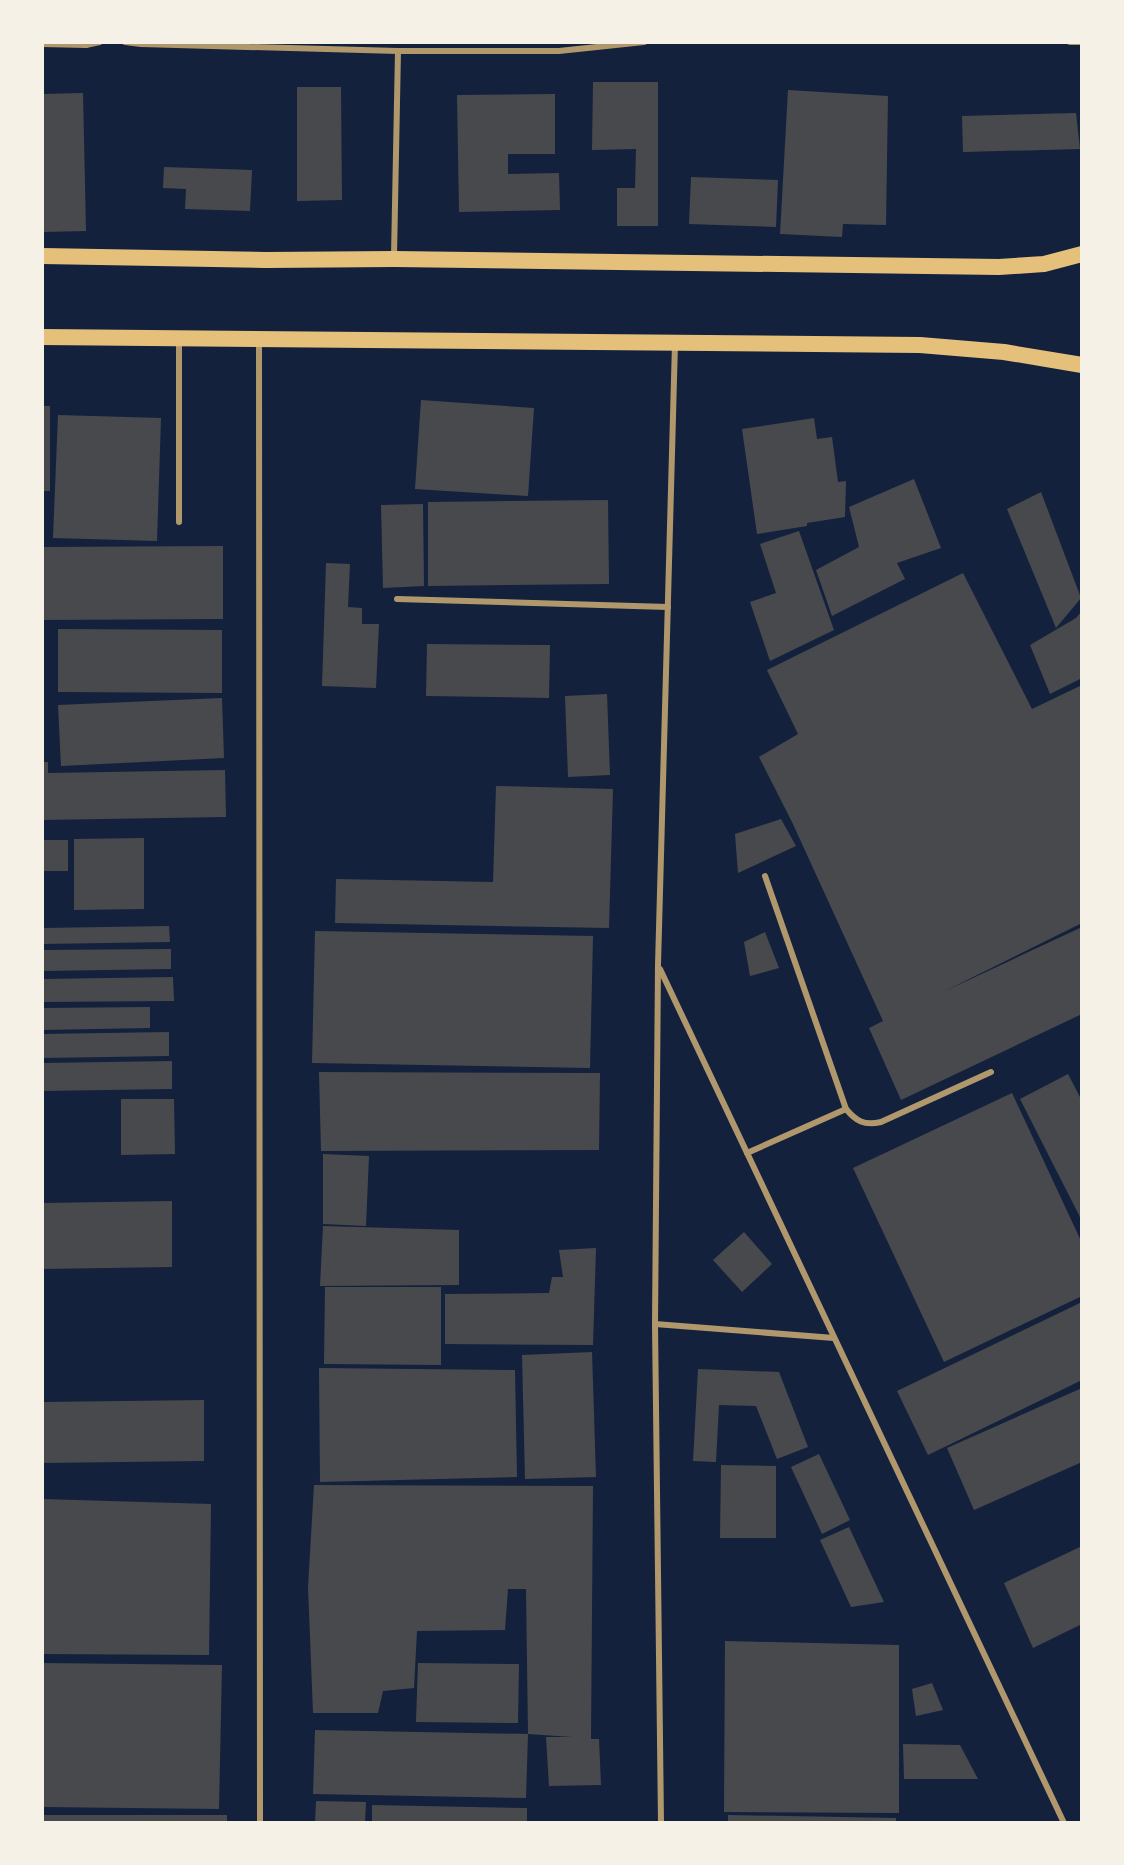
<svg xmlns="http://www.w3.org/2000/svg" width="1124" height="1865" viewBox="0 0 1124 1865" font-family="'Zilla Slab',serif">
  <rect width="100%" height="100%" fill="#14213d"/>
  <g fill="#48494c">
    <path d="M593,82h65v144h-41v-38h18l1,-39 -44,1z"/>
    <path d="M297,87h44l1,113 -45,1z"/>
    <path d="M788,90l100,6 -2,129 -43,-1 -1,13 -62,-3z"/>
    <path d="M83,93l3,138 -44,1v-138z"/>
    <path d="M555,94v60h-47v20l51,-1 1,37 -101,2 -2,-117z"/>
    <path d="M1076,113l4,36 -117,3 -1,-36z"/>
    <path d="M164,167l88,3 -2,41 -65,-2 1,-20 -23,-1z"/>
    <path d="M691,177l87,3 -2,47 -87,-3z"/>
    <path d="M421,400l113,8 -6,88 -113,-7z"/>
    <rect x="42" y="406" width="8" height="85"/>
    <path d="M58,415l103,3 -4,123 -104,-3z"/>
    <path d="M814,418l3,21 15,-2 6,45 8,-1 -1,36 -38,6v3l-50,8 -15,-105z"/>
    <path d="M914,479l27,69 -44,15 8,16 -73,37 -16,-46 43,-23 -10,-40z"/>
    <path d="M1041,492l40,106 -25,30 -49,-119z"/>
    <path d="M608,500l1,84 -181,2v-84z"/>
    <path d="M423,504l1,82 -41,2 -2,-83z"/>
    <path d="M799,531l35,99 -64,31 -20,-59 26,-9 -16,-49z"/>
    <path d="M223,546v73l-181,1v-73z"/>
    <path d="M326,563l24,1 -2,43 14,1v16h17l-3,64 -54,-2z"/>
    <path d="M963,573l69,136 50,-24v238l-139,69 139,-65v87l-181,86 -32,-72 14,-7 -91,-199 -33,-65 39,-23 -31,-64z"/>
    <path d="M1082,611v67l-32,16 -20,-49 46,-27z"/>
    <path d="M58,629l164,1v63l-164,-1z"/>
    <path d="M427,644l123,1 -1,53 -123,-2z"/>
    <path d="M607,694l3,81 -42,2 -3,-81z"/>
    <path d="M222,698l2,60 -163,8 -3,-61z"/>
    <path d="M42,762h6v11l177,-3 1,47 -184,3z"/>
    <path d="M496,786l117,3 -4,139 -274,-5 1,-44 157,3z"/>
    <path d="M781,819l15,27 -58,27 -3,-39z"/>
    <path d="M144,838v71l-70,1v-71z"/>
    <rect x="42" y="840" width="26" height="31"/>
    <path d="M169,926l1,16 -128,2v-16z"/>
    <path d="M315,931l278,5 -3,132 -278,-5z"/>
    <path d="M765,932l14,36 -29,8 -6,-34z"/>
    <path d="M171,949v20l-129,2v-21z"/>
    <path d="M173,977l1,24 -132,1v-23z"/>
    <path d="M150,1007v21l-108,2v-22z"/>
    <path d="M169,1032v24l-127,2v-24z"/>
    <path d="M172,1061v28l-130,2v-28z"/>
    <path d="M319,1072l281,1 -1,77 -278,1z"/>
    <path d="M1068,1074l14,27v120l-62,-122z"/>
    <path d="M1012,1093l70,150v53l-138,66 -91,-194z"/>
    <path d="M121,1099h53l1,55 -54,1z"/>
    <path d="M323,1154l46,2 -3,70 -43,-2z"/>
    <path d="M172,1201v66l-130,2v-66z"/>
    <path d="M323,1226l136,4v55l-139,1z"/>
    <path d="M744,1232l28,32 -30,28 -29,-32z"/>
    <path d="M596,1248l-3,97 -148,-1v-50l104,-1 3,-16h11l-4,-27z"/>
    <path d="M325,1287h116v78l-117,-1z"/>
    <path d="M1082,1302v78l-154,75 -31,-64z"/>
    <path d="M592,1352l4,125 -71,2 -3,-124z"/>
    <path d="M319,1368l196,2 2,107 -197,5z"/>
    <path d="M698,1369l81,3 29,75 -31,12 -21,-53 -37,-1 -3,57 -23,-1z"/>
    <path d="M1082,1388v74l-108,48 -27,-62z"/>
    <path d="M204,1400v61l-162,2v-61z"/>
    <path d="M819,1454l31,66 -28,14 -31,-67z"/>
    <path d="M721,1465l55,1v72h-56z"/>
    <path d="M314,1485l279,1 -2,253h8l2,46 -52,1 -3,-49h26l-44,-3 -2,64 -213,-4 2,-64 213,4 -2,-145h-18l-3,41 -88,1 -3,57 -31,3 -5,22h-65l-5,-126z"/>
    <path d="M42,1499l169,5 -2,151 -167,-1z"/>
    <path d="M849,1527l35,75 -33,5 -31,-67z"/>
    <path d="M1082,1546v78l-49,24 -29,-65z"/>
    <path d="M725,1641l174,4v168l-175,-1z"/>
    <path d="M42,1663l180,2 -3,144 -177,-2z"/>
    <path d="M418,1663l101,1 -1,59 -102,-1z"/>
    <path d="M932,1683l11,27 -27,6 -4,-27z"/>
    <path d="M903,1744l57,1 18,34h-74z"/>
    <path d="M316,1801l50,1 -1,21h-50z"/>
    <path d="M372,1805l155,3v15h-155z"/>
    <rect x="42" y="1815" width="185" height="8"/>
    <path d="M728,1815l168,3v5h-168z"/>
  </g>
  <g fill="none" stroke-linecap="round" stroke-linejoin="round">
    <g stroke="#b1986c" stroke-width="6">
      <path d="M85,42l1,3 14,-3"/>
      <path d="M125,42l16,2 257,7h161l85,-9"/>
      <path d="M1070,42h12"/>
      <path d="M42,44l44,1"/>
      <path d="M394,256l4,-205"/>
      <path d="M179,338v184"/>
      <path d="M259,339l1,1484"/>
      <path d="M397,599l271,8"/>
      <path d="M765,876l81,233c10,12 18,17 35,13l110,-50"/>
      <path d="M660,969l404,854"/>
      <path d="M747,1153l99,-44"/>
      <path d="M655,1324l179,14"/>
      <path d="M661,1823l-6,-499 3,-359 17,-622"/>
    </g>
    <g stroke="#e5c07b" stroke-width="16">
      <path d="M42,256l224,4 128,-1 605,8 45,-3 38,-10"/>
      <path d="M42,337l878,8 84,7 78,13"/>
    </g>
  </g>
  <rect width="1124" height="1865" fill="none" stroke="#f6f1e7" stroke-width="88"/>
</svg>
